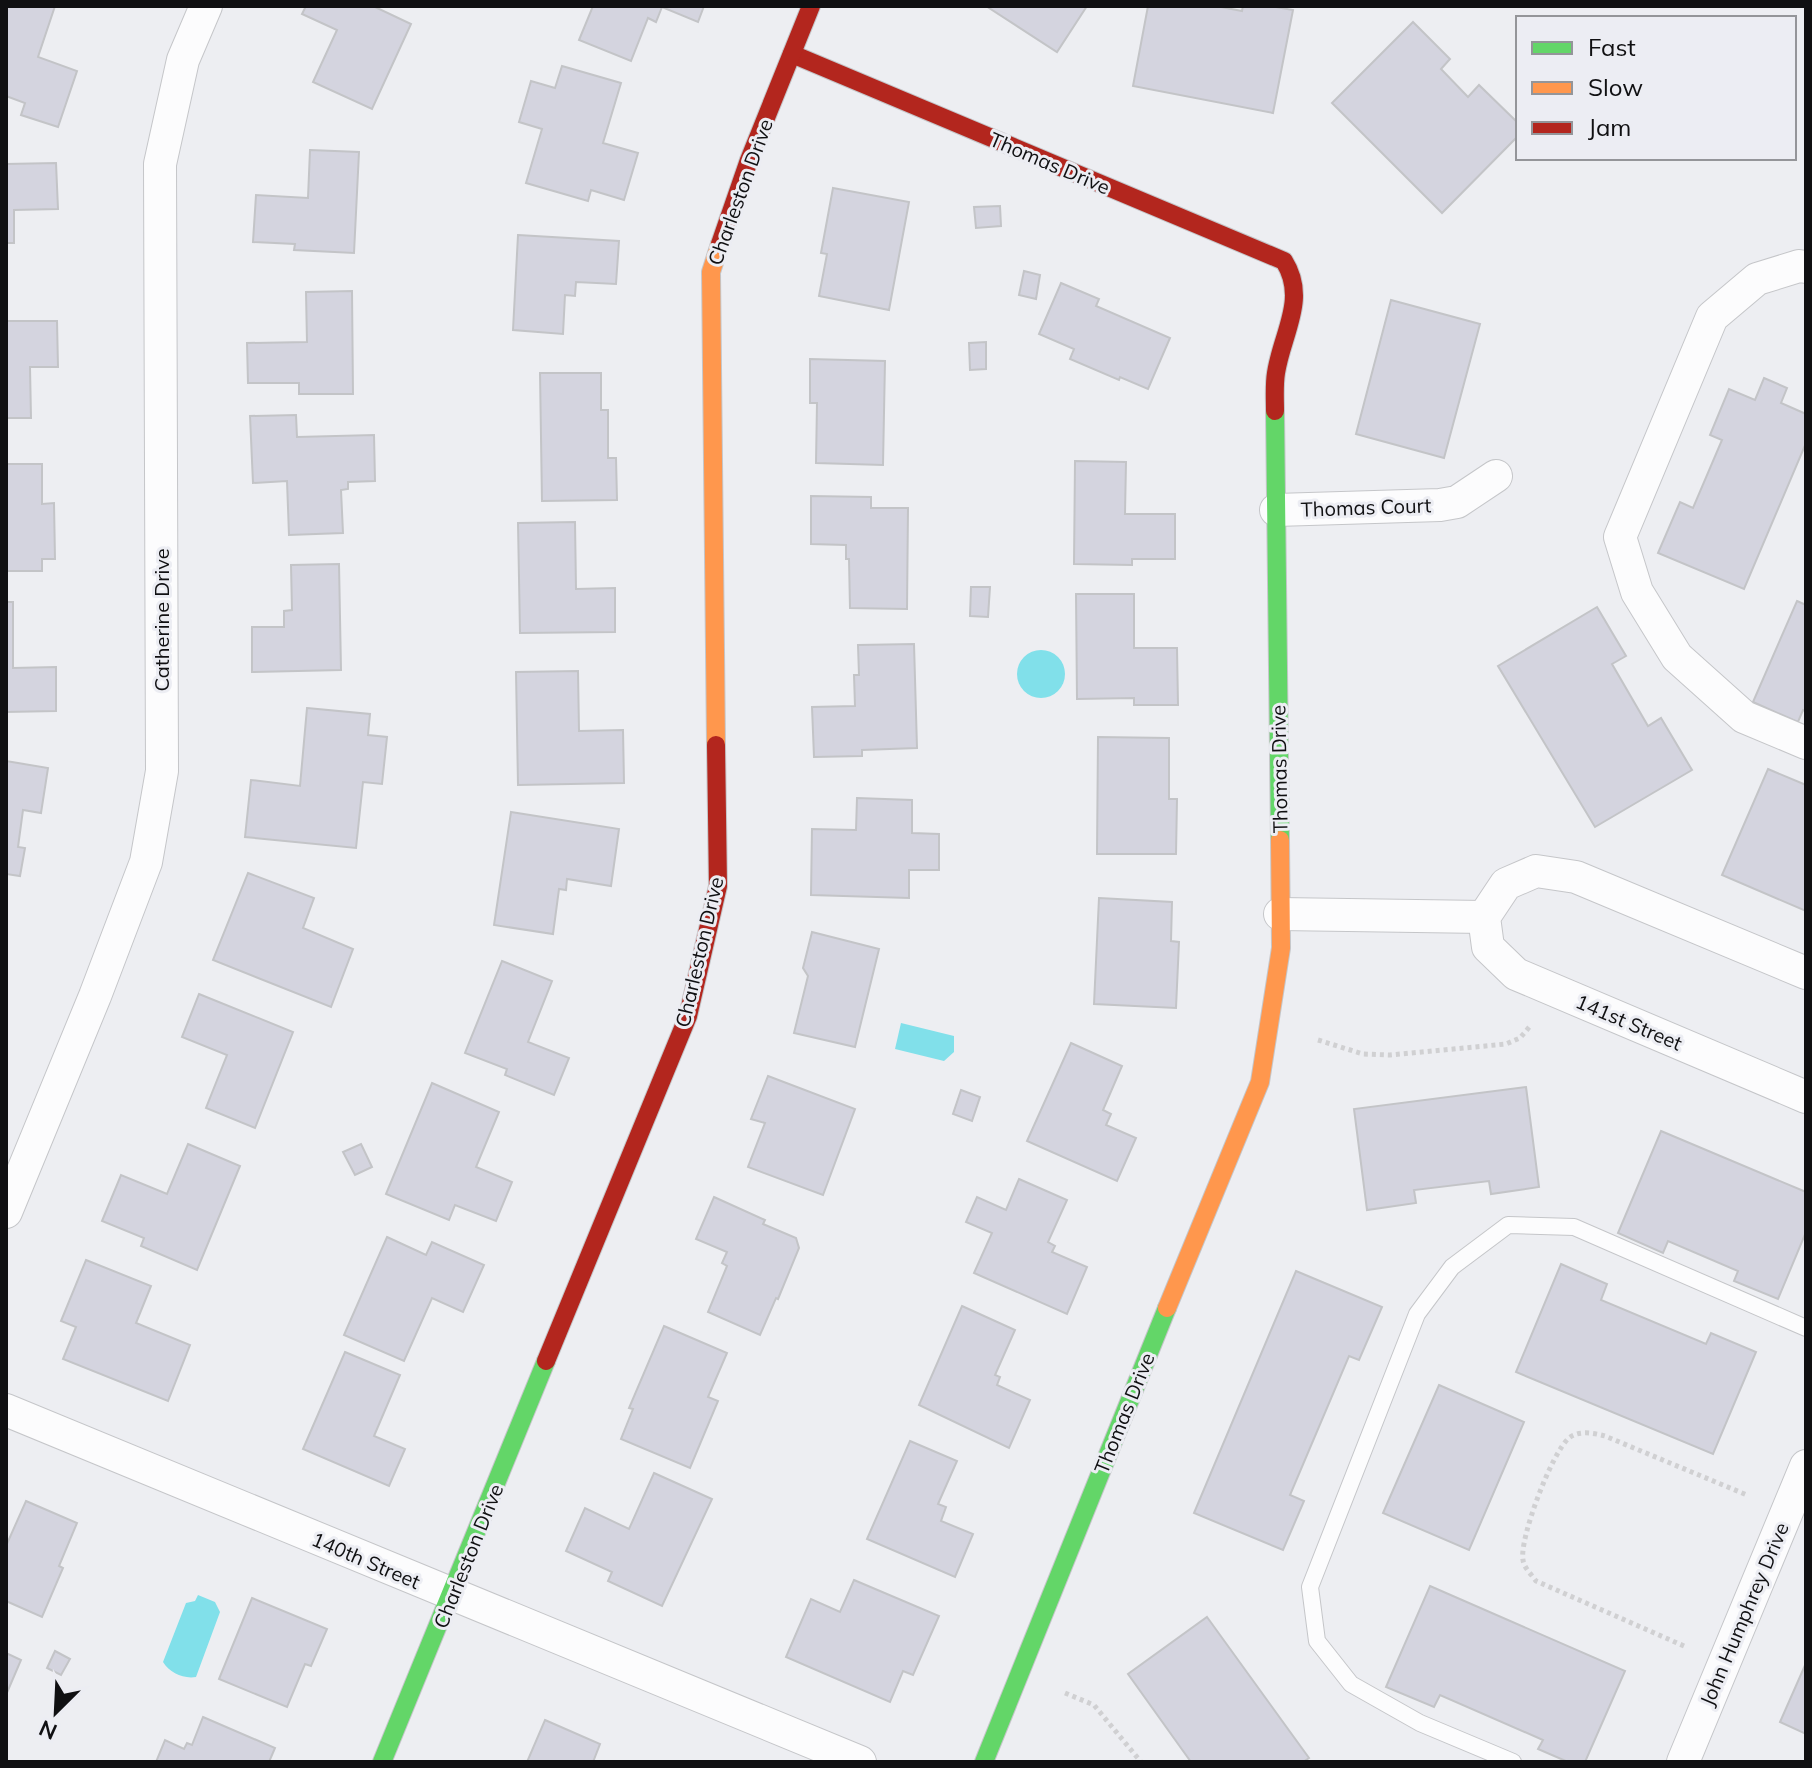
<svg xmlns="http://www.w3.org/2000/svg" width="1812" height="1768" viewBox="0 0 1812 1768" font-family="Mulish,sans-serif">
  <rect width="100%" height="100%" fill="#edeef2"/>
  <g fill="#81e0ea">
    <circle cx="1041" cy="674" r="24"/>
    <path d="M901,1023l53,13v16l-10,9 -49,-12z"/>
    <path d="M198,1595l17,7 5,10 -24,65c-13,2 -26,-4 -33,-15l23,-59 9,-2z"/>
  </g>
  <g fill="#d4d4df" stroke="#c3c4c7" stroke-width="2">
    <path d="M6,6h49l-17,51 39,14 -19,56 -37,-12 4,-12 -19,-7z"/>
    <path d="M306,6h67l38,18 -39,85 -59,-27 24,-52 -35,-16z"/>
    <path d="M593,6h111l-6,16 -36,-15 -6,15 -8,-4 -17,43 -52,-21z"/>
    <path d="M986,6h101l-30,46z"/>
    <path d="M1148,6h68l26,5 1,-5h27l23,4 -20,103 -140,-27z"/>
    <path d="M1413,22l37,37 -9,10 27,28 11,-12 39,38v13l-76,77 -110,-110z"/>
    <path d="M562,66l59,17 -18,60 35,10 -14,47 -33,-10 -3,11 -62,-18 16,-54 -23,-7 12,-41 24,7z"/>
    <path d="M310,150l49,2 -5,101 -60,-3 1,-6 -42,-2 3,-47 52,3z"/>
    <path d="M56,163l2,46 -44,1v33h-8v40v-119z"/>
    <path d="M833,188l76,14 -20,108 -70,-14 8,-42 -6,-1z"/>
    <path d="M1000,206l1,20 -25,2 -2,-21z"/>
    <path d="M518,235l101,6 -3,43 -40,-2 -1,14 -10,-1 -2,39 -50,-4z"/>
    <path d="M1024,271l16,4 -4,24 -17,-4z"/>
    <path d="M1061,283l38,16 -3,7 74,32 -22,51 -28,-12 -1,3 -49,-21 4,-10 -35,-15z"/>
    <path d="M352,291l1,103h-54v-11h-51l-1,-40 60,-1 -1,-50z"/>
    <path d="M1391,300l89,24 -36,134 -88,-24z"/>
    <path d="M6,321h51l1,46h-28l1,51h-25z"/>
    <path d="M986,342v27l-16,1 -1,-27z"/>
    <path d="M810,359l75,2 -2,104 -67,-2 1,-60h-7z"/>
    <path d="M540,373h61v37h7v48h8l1,42 -75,1z"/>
    <path d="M1764,378l23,10 -6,15 25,11v29l-62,146 -86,-36 22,-51 13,6 29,-68 -12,-5 19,-46 26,11z"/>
    <path d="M296,415l1,22 77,-2 1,46 -27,1v7l-7,1 2,43 -54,2 -2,-54 -34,2 -3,-67z"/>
    <path d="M1075,461l51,1 -1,52h50v45h-43v6l-58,-1z"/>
    <path d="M6,464h36v40l12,-1 1,56h-13v12h-36z"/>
    <path d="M811,496l60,1v11h37l-1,101 -57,-1 -1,-49h-3v-14l-35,-1z"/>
    <path d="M575,522l1,67 39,-1v44l-95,1 -2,-110z"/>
    <path d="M339,564l2,106 -89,2v-45h32v-16l8,-1 -1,-45z"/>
    <path d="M971,587h19l-2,30 -18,-1z"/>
    <path d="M1076,594h58v54h43l1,57h-44v-7l-57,1z"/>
    <path d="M1797,601l9,4v106l-3,-1 -5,12 -45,-20z"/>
    <path d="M6,602h7v66l43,-1v44l-50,1z"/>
    <path d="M1597,607l29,49 -14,8 36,62 13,-8 31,52 -97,57 -97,-161z"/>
    <path d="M914,644l3,104 -55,2v6l-48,1 -2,-50 43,-1 -1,-31h5l-1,-30z"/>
    <path d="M578,671l1,60 44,-1 1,53 -106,2 -2,-113z"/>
    <path d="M307,708l63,6 -2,21 19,2 -5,47 -19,-2 -7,66 -111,-11 6,-57 49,6z"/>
    <path d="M1098,737l71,1v61h8l-1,55h-79z"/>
    <path d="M6,761l42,7 -7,45 -18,-3 -5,37 7,1 -5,28 -14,-2z"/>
    <path d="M1768,769l38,16v126l-84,-36z"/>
    <path d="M857,798l55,2v33l27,1v36h-30v28l-98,-3 1,-66 44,1z"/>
    <path d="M511,812l108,17 -8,57 -44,-7 -1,11 -7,-1 -6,45 -59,-9z"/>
    <path d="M248,873l66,25 -11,30 50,21 -22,58 -118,-47z"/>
    <path d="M1099,898l73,4 -1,39 8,1 -3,66 -82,-4z"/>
    <path d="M812,932l67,17 -24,98 -61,-14 14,-57 -5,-8z"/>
    <path d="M502,961l50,20 -24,61 41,16 -15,37 -49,-20 2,-6 -42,-16z"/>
    <path d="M199,994l94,38 -38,96 -49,-20 21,-53 -45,-18z"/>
    <path d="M1071,1043l51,23 -19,44 8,4 -5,11 30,13 -19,43 -90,-40z"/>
    <path d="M768,1076l87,33 -32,86 -75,-28 17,-44 -14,-4z"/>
    <path d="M432,1083l67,29 -23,55 36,15 -16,39 -41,-16 -6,15 -63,-26z"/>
    <path d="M1526,1087l13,100 -48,7 -2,-13 -75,9 2,13 -49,7 -13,-101z"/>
    <path d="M961,1090l19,7 -8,24 -19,-7z"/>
    <path d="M1661,1131l145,61v40l-28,67 -44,-18 4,-10 -70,-30 -5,12 -45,-20z"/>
    <path d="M188,1144l52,22 -43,104 -56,-24 3,-8 -42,-17 19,-46 46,19z"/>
    <path d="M361,1144l11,23 -17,8 -12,-23z"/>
    <path d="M1019,1179l48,21 -19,42 7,4 -3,6 35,15 -20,47 -93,-41 18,-40 -26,-11 11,-25 29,13z"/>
    <path d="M714,1197l51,23 -2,4 33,14 3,10 -21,51 -2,-1 -16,37 -52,-23 19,-46 -5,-3 5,-11 -31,-13z"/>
    <path d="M387,1237l39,18 6,-13 52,23 -21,47 -31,-14 -28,63 -60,-26z"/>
    <path d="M86,1260l65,26 -15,37 54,22 -22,56 -105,-42 13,-32 -15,-6z"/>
    <path d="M1561,1264l46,20 -6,16 105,44 5,-11 45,19 -43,102 -197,-82z"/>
    <path d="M1296,1271l86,36 -23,53 -10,-4 -59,139 14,6 -21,49 -89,-37z"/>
    <path d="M962,1306l53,24 -20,45 5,2 -3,8 33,15 -21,48 -90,-43z"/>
    <path d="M664,1326l63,27 -19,44 10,4 -28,67 -69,-29 12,-30 -4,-1z"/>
    <path d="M345,1352l55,23 -26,61 31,13 -16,37 -86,-37z"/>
    <path d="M1439,1385l85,37 -55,128 -86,-37z"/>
    <path d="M910,1441l47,20 -19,43 8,3 -5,14 32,13 -18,43 -88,-38z"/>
    <path d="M654,1473l58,26 -50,107 -54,-25 4,-9 -46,-21 19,-43 44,21z"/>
    <path d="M26,1501l51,22 -18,43 4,2 -21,49 -36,-16v-55z"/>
    <path d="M854,1580l85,36 -26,59 -10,-4 -13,31 -104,-45 25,-58 29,13z"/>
    <path d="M1430,1586l195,85 -40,91h-17l-30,-13 5,-9 -103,-45 -6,12 -48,-20z"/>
    <path d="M252,1598l75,31 -16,37 -6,-2 -18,43 -68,-28z"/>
    <path d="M1207,1617l102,141 -6,4h-112l-63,-88z"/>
    <path d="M55,1651l15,8 -9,16 -14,-7z"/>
    <path d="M6,1653l15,7 -15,35z"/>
    <path d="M1806,1663v71l-26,-12z"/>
    <path d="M203,1717l72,31 -6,14h-113l9,-22 19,9 3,-6 5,2z"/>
    <path d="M545,1720l55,24 -7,18h-66z"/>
  </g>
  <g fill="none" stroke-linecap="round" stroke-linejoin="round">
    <defs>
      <path id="lane" d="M1513,1762l-93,-39 -69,-39 -34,-43 -7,-54 107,-273 35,-47 56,-42 66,2 232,101"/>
      <g id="street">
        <path d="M1806,267l-7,-1 -42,13 -45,38 -92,220 17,55 40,65 67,60 62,26"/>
        <path d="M1276,510l164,-5 17,-3 39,-26"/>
        <path d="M1280,914l204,3"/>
        <path d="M1806,973l-230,-96 -40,-6 -30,13 -22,33 4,30 28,27 290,123"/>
        <path d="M6,1212l89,-216 51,-134 16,-91 -2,-607 23,-104 23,-54"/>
        <path d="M6,1410l854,352"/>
        <path d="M1683,1762l123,-296"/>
      </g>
      <g id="fast">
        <path d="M1275,411l5,429"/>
        <path d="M382,1762l164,-401"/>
        <path d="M984,1762l183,-454"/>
      </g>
      <g id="slow">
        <path d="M716,745l-5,-473 9,-28"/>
        <path d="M1167,1308l93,-226 21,-134 -1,-108"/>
      </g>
      <g id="jam">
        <path d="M792,54l492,207c24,38 -2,72 -8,112 -2,12 -1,26 -1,38"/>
        <path d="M720,244l29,-84 62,-154"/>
        <path d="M546,1361l142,-345 30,-130 -2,-141"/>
      </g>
    </defs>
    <use href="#lane" stroke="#c5c6c9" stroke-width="18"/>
    <use href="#street" stroke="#c5c6c9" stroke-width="34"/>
    <use href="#fast" stroke="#c5c6c9" stroke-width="20"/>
    <use href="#slow" stroke="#c5c6c9" stroke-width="20"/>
    <use href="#jam" stroke="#c5c6c9" stroke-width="20"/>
    <g stroke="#d0d0d2" stroke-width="5" stroke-dasharray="4 4" stroke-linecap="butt">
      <path d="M1318,1040l45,14 27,1 116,-11 14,-6 11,-13"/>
      <path d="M1684,1646l-148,-65c-4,-6 -12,-13 -13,-21 -4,-21 29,-108 46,-122 10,-8 25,-5 36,-2l142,59"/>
      <path d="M1065,1693l29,12 47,57"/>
    </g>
    <use href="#lane" stroke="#fcfcfd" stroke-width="16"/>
    <use href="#street" stroke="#fcfcfd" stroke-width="32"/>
    <use href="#fast" stroke="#63d668" stroke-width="18"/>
    <use href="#slow" stroke="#ff974d" stroke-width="18"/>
    <use href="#jam" stroke="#b3261e" stroke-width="18"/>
  </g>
  <g text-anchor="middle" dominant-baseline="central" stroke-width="6" stroke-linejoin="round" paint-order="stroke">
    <g font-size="20" fill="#101012" stroke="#ecedf3">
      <text transform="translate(1050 163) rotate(23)">Thomas Drive</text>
      <text transform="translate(740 192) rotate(-70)">Charleston Drive</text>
      <text transform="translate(1366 507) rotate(-2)">Thomas Court</text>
      <text transform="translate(161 620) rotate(-90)">Catherine Drive</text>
      <text transform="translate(1279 769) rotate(-91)">Thomas Drive</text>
      <text transform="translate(699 952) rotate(-77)">Charleston Drive</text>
      <text transform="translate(1629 1022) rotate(23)">141st Street</text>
      <text transform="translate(1124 1413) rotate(-68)">Thomas Drive</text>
      <text transform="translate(468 1556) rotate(-68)">Charleston Drive</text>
      <text transform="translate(366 1560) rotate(23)">140th Street</text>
      <text transform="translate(1744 1614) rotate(-67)">John Humphrey Drive</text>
    </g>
  </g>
  <rect width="1812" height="1768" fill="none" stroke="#101012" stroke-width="16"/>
  <rect x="1516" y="16" width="280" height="144" fill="#ecedf3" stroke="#949599" stroke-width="2"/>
  <rect x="1532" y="42" width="40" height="12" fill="#63d668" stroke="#949599" stroke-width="2"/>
  <text x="1588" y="56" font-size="24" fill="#101012">Fast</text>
  <rect x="1532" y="82" width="40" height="12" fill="#ff974d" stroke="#949599" stroke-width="2"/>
  <text x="1588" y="96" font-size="24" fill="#101012">Slow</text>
  <rect x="1532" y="122" width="40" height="12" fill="#b3261e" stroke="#949599" stroke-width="2"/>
  <text x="1588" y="136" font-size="24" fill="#101012">Jam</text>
  <g transform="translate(56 1712) rotate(204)" stroke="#ecedf3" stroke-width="6" paint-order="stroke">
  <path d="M0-6L14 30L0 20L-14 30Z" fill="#101012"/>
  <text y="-12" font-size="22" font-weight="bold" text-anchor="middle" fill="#101012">N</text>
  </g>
</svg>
